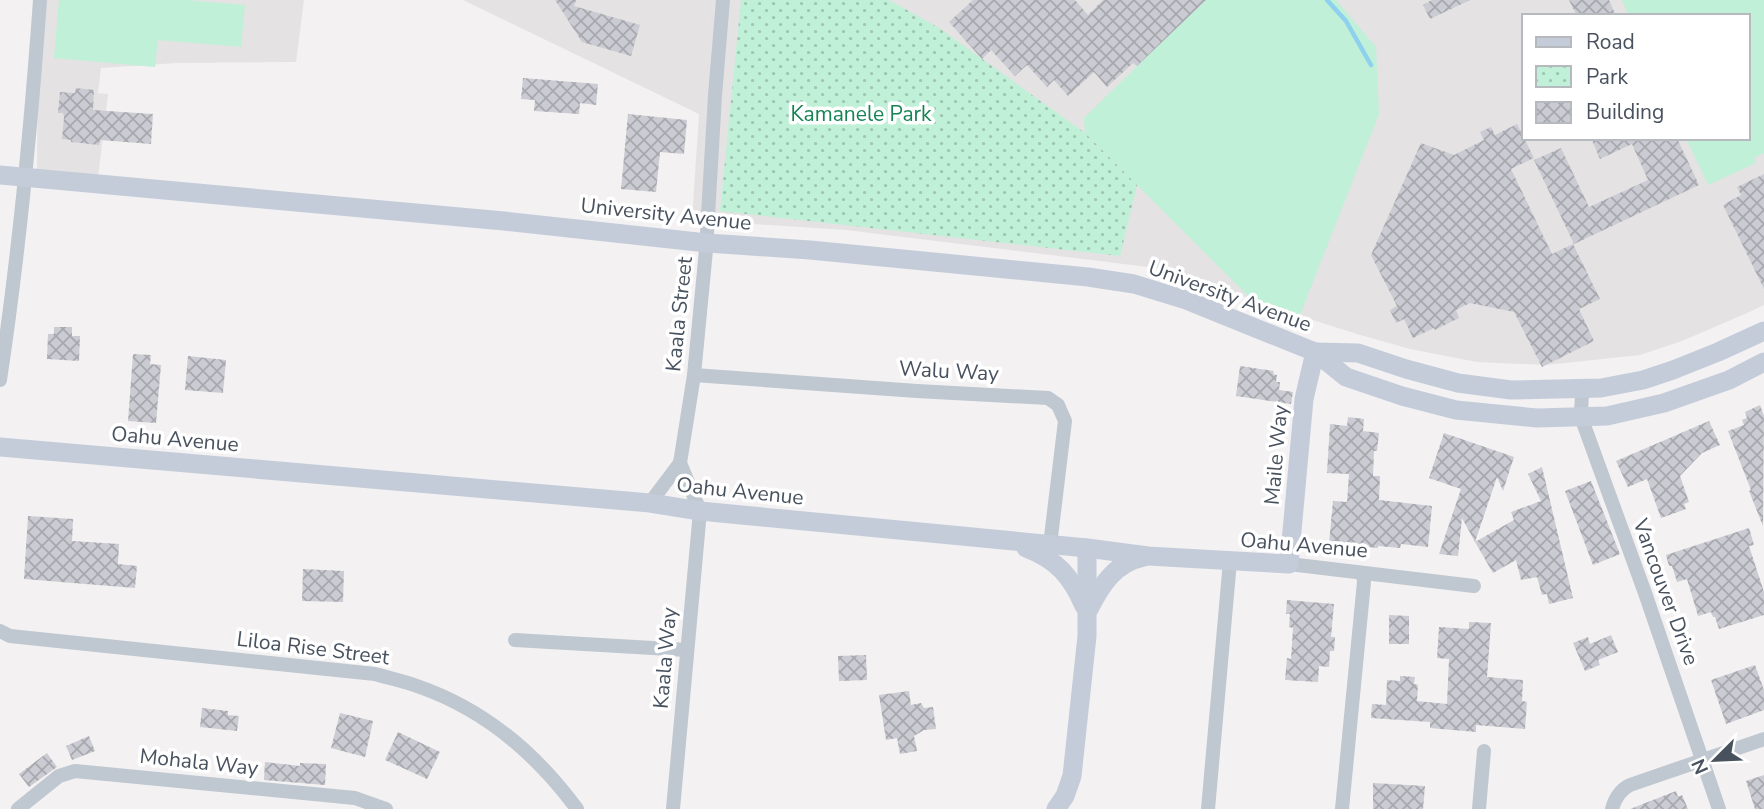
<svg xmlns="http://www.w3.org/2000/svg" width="1764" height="809" viewBox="0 0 1764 809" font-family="'Nunito Sans',sans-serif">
  <defs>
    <pattern id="park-dots" width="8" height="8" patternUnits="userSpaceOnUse" patternTransform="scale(1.75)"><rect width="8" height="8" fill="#c0f0d7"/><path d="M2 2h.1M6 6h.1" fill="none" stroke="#9ec5b2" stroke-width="1.8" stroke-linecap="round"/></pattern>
    <pattern id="building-cross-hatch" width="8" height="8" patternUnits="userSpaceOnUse" patternTransform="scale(1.75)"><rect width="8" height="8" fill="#cbccd3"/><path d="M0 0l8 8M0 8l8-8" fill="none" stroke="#a7a8ae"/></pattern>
  </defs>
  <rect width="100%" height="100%" fill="#f3f1f1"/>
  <g fill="#e4e2e3" fill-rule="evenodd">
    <path d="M38,0h266l-8,62 -119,1 -76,5 -3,25 10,1 -10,84 -61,1z"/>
    <path d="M463,0h1301v305l-19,9 -63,27 -42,14 -94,10 -69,-3 -67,-13 -53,-15 -82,-26 -102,-38 -327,-40 -154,-10 7,-106zM1524,16h224v122h-224z"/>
  </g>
  <g fill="#c0f0d7">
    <path d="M59,0h128l58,5 -4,42 -83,-7 -3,27 -101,-9z"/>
    <path d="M1205,0h131l40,47 3,67 -79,201 -49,-16 -166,-166 -1,-15z"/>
    <path d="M1622,0h142v153l-10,5 2,5 -48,22 -22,-47h62v-122h-119z"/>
  </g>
  <path fill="url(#park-dots)" d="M741,0h148l50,28 146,105 52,52 -17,71 -400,-45z"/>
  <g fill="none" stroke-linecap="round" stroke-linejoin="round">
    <path stroke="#8dd1ee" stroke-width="4.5" d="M1327,0l19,21 25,44"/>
  </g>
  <g fill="url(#building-cross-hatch)">
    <path d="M555,0h21l-2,6 66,19 -9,31 -49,-14z"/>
    <path d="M973,0h102l13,15 15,-15h103l-69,66 -4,-3 -26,24 -13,-15 -26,24 -14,-16 -7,7 -20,-22 -12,11 -24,-26 -9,9 -33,-37z"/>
    <path d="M1432,0h38l-40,19 -7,-14z"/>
    <path d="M1569,0h40l7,16h-39z"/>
    <path d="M523,78l75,6 -2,21 -16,-2 -1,11 -45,-3 1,-11 -14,-1z"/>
    <path d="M76,88l18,2 -1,20 60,4 -2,30 -51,-4 -1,5 -28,-3v-2l-9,-1 2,-22 -1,-4h-5l2,-21 15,1z"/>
    <path d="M628,114l59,6 -3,34 -24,-2 -4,40 -35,-3z"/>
    <path d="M1517,124l17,34 -23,11 41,85 21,-10 27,55 -21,10 15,32 -52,26 -28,-55 -44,-9 -14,7 3,8 -24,12 -1,-2 -21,10 -9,-19 -8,4 -6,-13 7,-4 -26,-51 50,-112 33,12 30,-15 -4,-8 11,-5 4,8z"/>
    <path d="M1591,138h86l22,47 -125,59 -40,-84 27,-12 28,59 59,-27 -16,-36 -32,15z"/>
    <path d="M1764,174v115l-41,-84 18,-10 -4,-8z"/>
    <path d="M54,327h18v9h8l-1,25 -32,-2 1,-25h6z"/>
    <path d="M133,354l18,1 -1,9 11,1 -5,58 -28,-2z"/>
    <path d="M188,356l38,4 -3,33 -38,-3z"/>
    <path d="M1240,366l34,5 -1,3 4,1 -1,7h4l-1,8 14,2 -2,12 -55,-8z"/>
    <path d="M1760,405l4,11 -1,110 -14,-35 2,-1 -23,-59 16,-6 -2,-5 5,-2 -2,-6z"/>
    <path d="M1348,417l16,2 -1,12 16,2 -2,18h-3l-1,25h7l-1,24 53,6 -4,41 -27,-3 -1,4 -22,-2v2l-49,-5 4,-42 14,1 2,-28 -22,-1 3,-49 17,2z"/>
    <path d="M1709,421l11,24 -18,8 -22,23 9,26 -5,2 2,5 -25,9 -14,-39 -19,8 -12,-26z"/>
    <path d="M1444,433l70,24 -11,34 -6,-14 -22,65 -13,-24 -4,38 -19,-2 22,-65 -32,-11z"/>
    <path d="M1542,467l31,131 -24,6 -2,-10 -5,1 -5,-18 -16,3 -5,-20 -23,13 -18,-31 39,-22 -3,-8 30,-11 -13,-27z"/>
    <path d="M1591,481l29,73 -27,11 -28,-74z"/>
    <path d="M28,516l45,3 -1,22 47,3 -1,20 19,2 -2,22 -111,-9z"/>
    <path d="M1749,528l5,17 -5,1 15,46v23l-45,14 -4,-12h-2l-2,-5 -13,4 -11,-37 -10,3 -5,-16h-3l-3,-11z"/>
    <path d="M303,569l41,2 -1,31 -41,-1z"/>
    <path d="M1287,600l47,4 -3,33h4l-1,14h-4l-1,16 -10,-1 -1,16 -33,-2 2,-22 4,1 2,-31 -4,-1 1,-13h-4z"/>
    <path d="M1389,615l20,1v28h-20z"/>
    <path d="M1469,622l22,1 -4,54 36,3 -1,21 5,1 -2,27 -49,-4v7l-46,-4v-6l-59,-4 1,-14 14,1 1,-25 13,1v-5l15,1 -1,7 4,1 -1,16 30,3 2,-45 -12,-1 2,-31 30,2z"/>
    <path d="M1611,635l7,17 -20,8 2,5 -15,6 -12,-28 15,-6 2,7z"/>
    <path d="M866,655l1,25 -28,1 -1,-25z"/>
    <path d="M1755,665l9,25v20l-38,14 -15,-44z"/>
    <path d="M909,691l2,14 10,-2 3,5 9,-1 3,22 -12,1 -10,6 3,15 -17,3 -3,-16 -11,2 -7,-45z"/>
    <path d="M202,708l26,3v4l11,1 -2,15 -37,-4z"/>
    <path d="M340,713l33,8 -8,36 -34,-9z"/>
    <path d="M398,732l42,20 -13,27 -42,-19z"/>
    <path d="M89,736l6,15 -23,9 -6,-14z"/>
    <path d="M47,753l10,14 -28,20 -10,-13z"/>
    <path d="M265,762l35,4v-3l26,1 -1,21 -61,-5z"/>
    <path d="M1764,775v34h-9l-9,-28z"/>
    <path d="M1373,783l52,3 -2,23h-50z"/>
    <path d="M1676,791l2,6 4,-2 6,14h-58z"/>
  </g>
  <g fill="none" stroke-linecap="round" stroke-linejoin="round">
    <g stroke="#bfc7d0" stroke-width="14">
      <path d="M694,375l223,16 131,7 10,7 7,16 -15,124"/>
      <path d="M0,380c19,-126 31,-253 40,-380"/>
      <path d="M1582,389l-1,28 64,176 74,216"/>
      <path d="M650,503l30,-40"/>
      <path d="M1289,564l185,22"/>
      <path d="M0,631l10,5 365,38c14,4 28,7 42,12 67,23 118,66 160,123"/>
      <path d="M515,640l172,10"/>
      <path d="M18,809l41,-33 16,-5 280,27 31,11"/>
      <path d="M673,809l27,-298 -20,-48 14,-88 12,-125 9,-155 8,-95"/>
      <path d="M1208,809l22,-248"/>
      <path d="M1342,809l22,-227 -1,-9"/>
      <path d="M1479,809l5,-58"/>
      <path d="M1612,809c3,-11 8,-19 18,-24l134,-46"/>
    </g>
    <g stroke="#c4ccda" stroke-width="19">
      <path d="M0,175l504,46 203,22 103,7 278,27 46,7 52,16 129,52 31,25 56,19 54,14 81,8 70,-2 57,-13 65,-23 35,-18"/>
      <path d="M1315,352l43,1 48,16 52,14 53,7 90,-2 42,-8 30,-10 45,-18 46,-21"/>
      <path d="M0,447l650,56 50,8 387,37 61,8 141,8 15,-165 11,-47"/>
      <path d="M1026,548c31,12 45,28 58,58"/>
      <path d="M1089,609c13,-25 26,-46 55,-52"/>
      <path d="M1056,809l9,-13 7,-20 15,-140v-88"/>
    </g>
  </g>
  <g text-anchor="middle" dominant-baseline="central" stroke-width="7" stroke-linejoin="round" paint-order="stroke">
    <g font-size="21" fill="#168355" stroke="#fff">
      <text x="861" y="114">Kamanele Park</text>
    </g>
    <g font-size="21" fill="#48525f" stroke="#fff">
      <text transform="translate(666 214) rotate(6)">University Avenue</text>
      <text transform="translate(1230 296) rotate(20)">University Avenue</text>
      <text transform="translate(679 314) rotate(-84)">Kaala Street</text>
      <text transform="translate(949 371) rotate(3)">Walu Way</text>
      <text transform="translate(175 439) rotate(5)">Oahu Avenue</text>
      <text transform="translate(1276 455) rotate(-85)">Maile Way</text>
      <text transform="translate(740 491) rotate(6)">Oahu Avenue</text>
      <text transform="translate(1304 545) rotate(5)">Oahu Avenue</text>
      <text transform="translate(1666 592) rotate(70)">Vancouver Drive</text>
      <text transform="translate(313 648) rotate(7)">Liloa Rise Street</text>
      <text transform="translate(665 658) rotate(-85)">Kaala Way</text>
      <text transform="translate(199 762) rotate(6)">Mohala Way</text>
    </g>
  </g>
  <rect x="1522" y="14" width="228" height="126" fill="#ffffff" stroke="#b6babf" stroke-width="2"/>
  <rect x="1536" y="37" width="35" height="10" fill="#c4ccda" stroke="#b6babf" stroke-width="2"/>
  <text x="1586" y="49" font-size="21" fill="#48525f">Road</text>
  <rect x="1536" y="66" width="35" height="21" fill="url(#park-dots)" stroke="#b6babf" stroke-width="2"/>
  <text x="1586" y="84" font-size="21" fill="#48525f">Park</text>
  <rect x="1536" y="102" width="35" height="21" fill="url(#building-cross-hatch)" stroke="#b6babf" stroke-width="2"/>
  <text x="1586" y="119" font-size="21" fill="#48525f">Building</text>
  <g transform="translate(1715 760) rotate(246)" stroke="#ffffff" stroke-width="5" paint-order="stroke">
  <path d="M0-5L12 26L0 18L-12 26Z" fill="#48525f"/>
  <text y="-10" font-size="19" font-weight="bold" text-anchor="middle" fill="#48525f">N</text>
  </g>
</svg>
